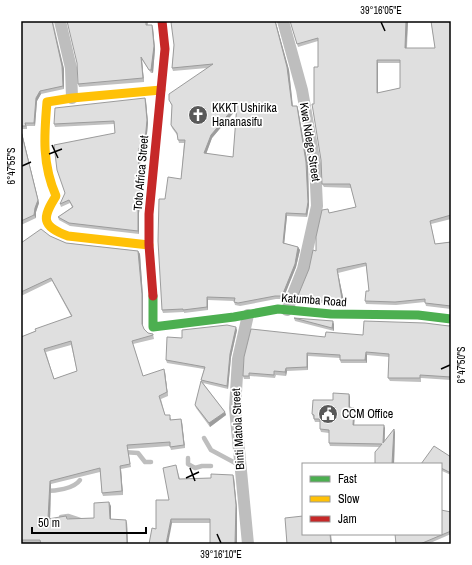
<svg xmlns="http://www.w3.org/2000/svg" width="472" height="565" viewBox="0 0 472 565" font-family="'Archivo Narrow',sans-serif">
  <rect width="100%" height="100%" fill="#fff"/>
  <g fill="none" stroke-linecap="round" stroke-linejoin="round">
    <g stroke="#bebebe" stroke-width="4.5">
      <path d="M204,438l7,12 28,15"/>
      <path d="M123,452l15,1 7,9h6"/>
      <path d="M188,458v6l7,4 7,-2h9"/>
      <path d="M45,491c10,0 29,-2 35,-11"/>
      <path d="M61,517l7,-1 12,4"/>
    </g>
    <g stroke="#bebebe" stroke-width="12">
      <path d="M60,21l11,47 1,30"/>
      <path d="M283,21l19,69 13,74 2,42 -14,63 -16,41"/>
      <path d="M248,544l-13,-136 3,-49 10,-44"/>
    </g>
    <path stroke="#4caf50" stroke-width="9" d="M153,296v31l81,-10 44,-8 53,5 87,1 33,4"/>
    <path stroke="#ffc107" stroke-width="9" d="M149,245l-81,-9c-27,-10 -26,-18 -12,-40 -14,-32 -12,-60 -9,-94l25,-4 89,-8"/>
    <path stroke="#c62828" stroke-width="9" d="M153,296l-4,-51v-31l16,-165 -3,-28"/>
  </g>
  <g fill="#c0c0c0" fill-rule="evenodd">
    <path d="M21,21h32l11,48v20l-23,5 -4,7 -2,25h-8v3h-6z"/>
    <path d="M148,21v4l5,3 2,21 -2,24h-2l-9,-13 2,22 -65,5 -1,-3z"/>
    <path d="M290,21h161v198l-20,5 4,20 16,-2v67l-25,-3 -1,-4 -29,3 -30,-1 -1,-3 4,-10 -3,-25 -28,7 6,29h-6l1,2h-7l-33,-3 -2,-3 19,-47 13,-38 27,-6 -5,-19 -27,-1 -2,-3 -1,-24 -7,-56 4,-37v-26l-20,6zM408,22h23l4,26h-28zM378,63h22v25l-22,5z"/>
    <path d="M276,23l13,47 4,36h4l1,3 10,56 1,40 -2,12 -20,-1 -3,27 14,4 2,3 -4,17 -13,32h-7l-36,7 -5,-1 -1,-4 -26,-1v10l-24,3v-1l-21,1 -1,-3 3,-111 16,-20 3,-36h-5l-2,-8 -5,-7 -1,-3 1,-19 -3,-6 38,-32 -34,3 -1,-3 2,-23zM237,109l-4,48 -27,-3 6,-16z"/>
    <path d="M145,98l1,3 2,22 -2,21h-2l1,7h-4l-2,32h1l2,4 -3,26v21l-69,-8 -11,-6 -1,-3 14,-10 -2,-4 -9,4 -1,-3 55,-71 -1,-9 -59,3 -1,-3z"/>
    <path d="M21,129l18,74 -3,9v6l-15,7z"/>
    <path d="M50,236l16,7 72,8 2,3 3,43v30l1,3 4,3 5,1 1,5 -21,5 10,32 22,-4 3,24 -7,3 4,16 6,3v2l10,-1 1,3 3,26 -14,2 -1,-4 -42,3 3,18 -10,2 2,26 -20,1 -1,-3 -2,-21 -49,12 -1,35h17l27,-1 17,-12v13l16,4 1,21h-87l-1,-1h-19v-206l50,-21 -19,-35 -31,15v-53zM71,345l6,26 -23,8 -8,-27z"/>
    <path d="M294,318l40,6v7l-39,-10z"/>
    <path d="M451,325v55l-30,-2v4l-31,-1 -2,-3 1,-21 -22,-2v8h-26l-1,-3v-2l-32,-2v14l-21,1 -1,5 -10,-1 -1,3 -25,-2v3h-6l-1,-3 82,-39 38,-2z"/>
    <path d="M237,330l-6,27 -3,32 -25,-6 22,29 1,3 -16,12 -14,-19 -1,-3 7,-22 -1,-3 3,-11 -37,-6 -1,-3 16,-22z"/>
    <path d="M349,394l1,3v10l4,1 1,3 -1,14 31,3v13l10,-9 -1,32h-19l5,-17 -50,-1 -1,-3v-10l-8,-1 -1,-3v-7h-5l-3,-8 21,-14z"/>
    <path d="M451,457v18l-9,-4 -1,2v-9z"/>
    <path d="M177,469l3,10 54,-1 3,31v35h-27v-21h-38l-16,6 13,-29z"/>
    <path d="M451,512v22l-23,10h-32z"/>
  </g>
  <g fill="#9c9c9c">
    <path d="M52,21l12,48v20l-1,-3z"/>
    <path d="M275,21h1v2l13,47 4,39z"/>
    <path d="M406,21h1l1,1 -2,29 -1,-3z"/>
    <path d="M152,25l1,3 2,21 -2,24 -2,-3z"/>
    <path d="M141,57l1,3 2,22 -1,-4z"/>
    <path d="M377,60l1,3v33l-1,-3z"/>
    <path d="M40,91l1,3 -4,7 -2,25 -1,-3 2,-25z"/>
    <path d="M145,98l1,3 2,22 -2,21 -1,-3z"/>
    <path d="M237,104l1,3 -26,31 -7,19 -1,-4 7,-18z"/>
    <path d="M297,106l1,3 10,56 1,40 -2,12 -1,-3z"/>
    <path d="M21,129l18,74 -3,9v6l-2,-3z"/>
    <path d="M139,148l2,3 -2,35 -1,-3z"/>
    <path d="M140,183l2,4 -3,26v21l-1,-3v-21z"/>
    <path d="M286,213l1,3 -3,30 -1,-3z"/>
    <path d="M298,247l2,3 -4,17 -13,32 -1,-3z"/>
    <path d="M138,251l2,3 3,43v30l-1,-3z"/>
    <path d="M337,269l1,4 6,29 -2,-3z"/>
    <path d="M207,297l1,3v10l-1,-3z"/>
    <path d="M333,321l1,3v7l-2,-3z"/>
    <path d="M236,327l1,3 -6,27 -3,32 -1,-3 3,-32z"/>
    <path d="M366,352l1,3v8l-2,-3z"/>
    <path d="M307,353l1,3v14l-1,-3z"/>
    <path d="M286,368l1,3 -1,5 -1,-4z"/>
    <path d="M164,369l1,3 3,24 -1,-4z"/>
    <path d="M349,394l1,3v13l-1,-3z"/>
    <path d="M354,408l1,3 -1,17 -1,-3z"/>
    <path d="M225,412l1,3 -16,12 -1,-4z"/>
    <path d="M181,419l1,3 3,26 -1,-3z"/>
    <path d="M384,425l1,3 -1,18 -1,-3z"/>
    <path d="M394,429l1,3 -1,32h-2z"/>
    <path d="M120,466l1,3 2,26 -1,-4z"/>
    <path d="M233,475l1,3 3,31v35h-2z"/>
    <path d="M50,481l1,3 -1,38 -2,-3z"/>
    <path d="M109,502l2,4v17l-1,-4z"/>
    <path d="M171,519l1,4 -4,21h-2z"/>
    <path d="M126,520l1,3 1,21h-1z"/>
    <path d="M330,534h1l1,10h-1z"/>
  </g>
  <g fill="#dfdfdf" stroke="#9c9c9c" fill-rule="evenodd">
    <path d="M21,21h31l10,45 1,20 -23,5 -4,7 -2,25h-9l1,3h-5z"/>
    <path d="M67,21h79v4h6l2,21 -3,24h-2l-8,-13 2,21 -65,6 -1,-21z"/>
    <path d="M175,21h100l12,46 5,39h5l9,56 2,40 -2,12 -20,-1 -3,30 15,4 -3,17 -13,32h-7l-37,7 -4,-1 1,-4 -28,-1v10l-24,3v-1l-21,1 -4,-69 1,-42h6l3,-22 13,2 4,-39h-7l-1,-7 -6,-8 1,-20 -3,-5v-6l44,-30 -41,4 2,-23 -3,-23zM237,104l-4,53 -29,-4 7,-18z"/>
    <path d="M290,21h116l-1,27h30l-4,-27h20v194l-21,6 5,23 16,-2v64l-26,-3v-4l-30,3 -30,-1 1,-10h3l-3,-28 -29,6 5,30h-5v2h-7l-33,-3 12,-29 4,-19 3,1v-14l6,-27 6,-1 1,4 27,-6 -6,-23h-28l-1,-24 -9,-56h2v-37h4v-29l-21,6zM377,60h23v28l-23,5z"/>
    <path d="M145,98l2,22 -2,21h-2l1,7h-5l-1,35h2l-2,27v21l-69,-8 -11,-6 15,-10 -4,-7 -9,4 5,-11 -8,-23 -3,-25 61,-12 -1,-12 -60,3 1,-16z"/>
    <path d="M21,131l17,69 -3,8 -1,7 -13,6z"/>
    <path d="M41,229l9,7 16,7 72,8 4,43v30l2,5 4,4 5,1v1l-21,6 11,35 21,-7 3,23 -8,4 6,19h5v5l11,-1 3,26 -14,2v-5l-43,3 3,19 -10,2 2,25 -20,2 -2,-25 -50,13 -2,38 18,-3 1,3 27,-1v-15l15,-1 1,17 16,1 1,24h-86l-1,-4h-19v-203l15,-6 -1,-2 37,-13 -21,-38 -30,14v-49zM71,341l6,30 -23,8 -10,-30z"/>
    <path d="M294,318l39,3 -1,7z"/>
    <path d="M364,321l61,2 24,3 2,-1v52l-31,-2v3h-32l1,-24 -23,-2 -1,8h-25v-5l-33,-2v14l-21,1 -1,4 -11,-1v4l-25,-2v3h-6l1,-19 7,-28 74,8 1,-5 37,3z"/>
    <path d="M227,325l9,2 -6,27 -3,32 -26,-6 4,-13 -39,-7 1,-23 15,1v-8z"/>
    <path d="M201,381l24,31 -16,11 -14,-18z"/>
    <path d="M333,393l16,1v13l5,1 -1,17h31l-1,18 11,-14 -2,35h-17v-12l7,-8 -53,-1v-13l-9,-1v-10h-6v-4l-2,-1 1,-14h20z"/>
    <path d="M434,446l17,11v16l-10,-5v-4h-20z"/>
    <path d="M176,465l3,14 32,-1v-4l22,1 3,30 -1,39h-25v-25h-39l-5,25h-17l3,-16 4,1v-29h13l-6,-32z"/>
    <path d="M441,510l10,2v19l-31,13h-24l-1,-10h46z"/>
    <path d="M303,516v18h27l1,10h-44l-2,-26z"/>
  </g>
  <path fill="none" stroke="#000" stroke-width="1.5" d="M381,22l4,9M52,145l6,13M49,154l13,-5M22,166l9,-4M441,369l9,-4M190,468l5,13M186,478l13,-6M217,534l4,9"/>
  <defs>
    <symbol id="church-disc" viewBox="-11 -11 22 22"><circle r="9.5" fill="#595959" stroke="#fff"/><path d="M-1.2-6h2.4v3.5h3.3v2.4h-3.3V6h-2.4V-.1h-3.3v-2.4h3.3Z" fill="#fff"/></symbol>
    <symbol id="civic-disc" viewBox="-11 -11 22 22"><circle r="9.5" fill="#595959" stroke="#fff"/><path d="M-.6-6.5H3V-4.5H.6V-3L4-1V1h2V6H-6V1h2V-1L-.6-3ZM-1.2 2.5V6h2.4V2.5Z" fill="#fff"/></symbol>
  </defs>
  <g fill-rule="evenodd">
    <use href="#church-disc" x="187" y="104" width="22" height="22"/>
    <use href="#civic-disc" x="317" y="403" width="22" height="22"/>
  </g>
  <g text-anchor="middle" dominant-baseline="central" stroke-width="3.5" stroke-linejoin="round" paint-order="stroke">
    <g font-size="12" fill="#000" stroke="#fff" text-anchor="start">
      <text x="212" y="108">KKKT Ushirika<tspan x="212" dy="14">Hananasifu</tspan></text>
      <text x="342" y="414">CCM Office</text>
    </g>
    <g font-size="12" fill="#000" stroke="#fff">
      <text transform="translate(310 142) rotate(81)">Kwa Ndege Street</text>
      <text transform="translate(141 173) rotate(-85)">Toto Africa Street</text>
      <text transform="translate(314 300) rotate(4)">Katumba Road</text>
      <text transform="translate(238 429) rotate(-93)">Binti Matola Street</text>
    </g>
  </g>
  <rect width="472" height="565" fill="none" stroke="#ffffff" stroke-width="44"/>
  <rect x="302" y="463" width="140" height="72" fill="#ffffff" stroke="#999999"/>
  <rect x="310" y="476" width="20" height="6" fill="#4caf50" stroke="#999999"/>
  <text x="338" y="483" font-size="12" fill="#000000">Fast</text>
  <rect x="310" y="496" width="20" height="6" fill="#ffc107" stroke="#999999"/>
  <text x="338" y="503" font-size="12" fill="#000000">Slow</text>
  <rect x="310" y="516" width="20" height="6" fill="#c62828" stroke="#999999"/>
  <text x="338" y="523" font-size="12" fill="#000000">Jam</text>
  <path d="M32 527v6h114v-6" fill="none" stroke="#000000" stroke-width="2"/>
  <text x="38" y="527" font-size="12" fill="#000000" stroke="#ffffff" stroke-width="3" paint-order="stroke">50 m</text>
  <rect x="22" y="22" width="428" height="521" fill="none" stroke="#000" stroke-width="1.5"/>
  <g font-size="10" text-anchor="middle" fill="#000">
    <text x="381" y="14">39°16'05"E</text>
    <text transform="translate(11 166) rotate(-90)" y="4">6°47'55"S</text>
    <text transform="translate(461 365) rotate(-90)" y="4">6°47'50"S</text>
    <text x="221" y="558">39°16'10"E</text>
  </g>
</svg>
